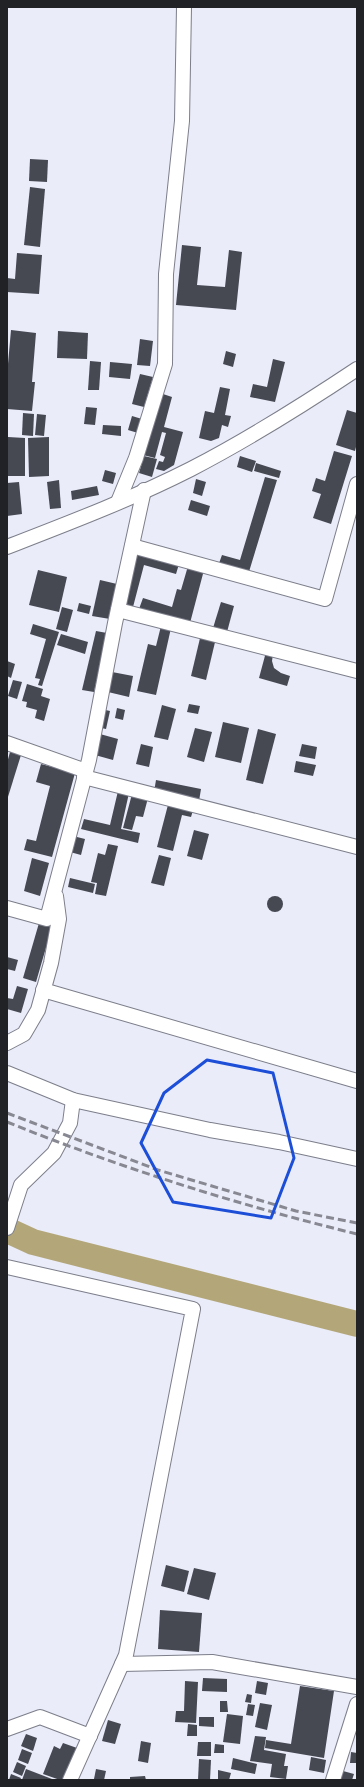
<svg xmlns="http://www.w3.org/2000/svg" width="364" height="1787" viewBox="0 0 364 1787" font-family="'Space Grotesk',sans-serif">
  <rect width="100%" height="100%" fill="#eaecf9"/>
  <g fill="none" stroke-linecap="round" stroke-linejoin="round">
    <path stroke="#b3a77a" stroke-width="26" d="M7,1230l26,12 324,82"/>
  </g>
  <g fill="#464852">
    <path d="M30,159l18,1 -1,22 -18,-1z"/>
    <path d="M30,187l15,2 -5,58 -16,-2z"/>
    <path d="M182,245l19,2 -4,38 28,2 4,-37 13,2 -6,58 -60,-5z"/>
    <path d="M17,253l25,2 -3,39 -32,-2v-14l8,1z"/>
    <path d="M11,330l25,3 -4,49h3l-3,29 -25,-2v-34z"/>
    <path d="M58,331l30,2 -1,26 -30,-1z"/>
    <path d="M140,339l13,2 -3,25 -13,-1z"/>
    <path d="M226,351l10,3 -3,13 -10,-3z"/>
    <path d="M273,359l12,3 -10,40 -25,-5 3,-13 14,3z"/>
    <path d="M90,361l11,1 -2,28h-11z"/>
    <path d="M110,362l22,2 -2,15 -21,-2z"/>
    <path d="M140,374l13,3 -9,30 -12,-3z"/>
    <path d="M220,387l10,2 -5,26 6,1 -3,11 -6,-2 -3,13 -8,3 -12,-3 6,-27 9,2z"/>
    <path d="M160,393l12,4 -8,30 19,5 -9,33 -10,6 -8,-2 3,-8 4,1 2,-5 -5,-2 6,-22 -4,-1 -7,26 -12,-3z"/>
    <path d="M86,407l11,1 -2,17 -11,-1z"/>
    <path d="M347,410l10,3v30l-2,8 -19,-6z"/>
    <path d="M23,413l11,1 -1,22 -11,-1z"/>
    <path d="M37,414l9,1 -2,21 -9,-1z"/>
    <path d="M132,416l10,3 -4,14 -10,-3z"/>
    <path d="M103,425l18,1v10l-19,-2z"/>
    <path d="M8,437l17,1v38h-17z"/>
    <path d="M49,437v39l-20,1 -1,-39z"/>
    <path d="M334,451l18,5 -21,68 -18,-6 8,-24 -9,-3 4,-13 9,3z"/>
    <path d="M144,456l13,3 -5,18 -13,-4z"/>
    <path d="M240,456l16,5 -4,11 -15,-5z"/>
    <path d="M256,463l25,8 -2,7 -25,-7z"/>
    <path d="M105,470l11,3 -3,11 -11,-3z"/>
    <path d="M265,477l12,3 -29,95 -30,-9 4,-11 18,5z"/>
    <path d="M196,479l10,3 -4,14 -9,-3z"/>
    <path d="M59,480l2,28 -11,1 -3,-27z"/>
    <path d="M19,482l3,32 -15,2v-33z"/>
    <path d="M97,486l2,9 -27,5 -1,-9z"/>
    <path d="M191,500l19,6 -3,10 -19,-6z"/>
    <path d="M136,553l43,11 -3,10 -32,-9 -11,42 -11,-3z"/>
    <path d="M188,566l16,4 -14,53 -51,-14 4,-11 29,9 5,-18 4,1z"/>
    <path d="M38,570l29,7 -8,35 -30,-7z"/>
    <path d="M100,580l17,4 -7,35 -18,-3z"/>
    <path d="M221,602l13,4 -7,26 -14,-4z"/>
    <path d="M79,603l12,3 -2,8 -12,-3z"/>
    <path d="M62,607l11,3 -6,22 -11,-3z"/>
    <path d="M33,624l26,8 -17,54 -4,-1 2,-6 -5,-1 11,-39 -16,-5z"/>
    <path d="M161,626l10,2 -15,67 -19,-4 11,-47 8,2z"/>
    <path d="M96,631l11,2 -13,59 -12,-2z"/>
    <path d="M61,634l27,8 -3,12 -28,-9z"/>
    <path d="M201,634l15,4 -10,42 -15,-4z"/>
    <path d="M266,652l7,2 -1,7 2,7 7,5 9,3 -3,10 -28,-8z"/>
    <path d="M7,661l8,3 -4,14 -4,-2z"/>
    <path d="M112,672l21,4 -4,21 -21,-5z"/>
    <path d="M13,680l9,2 -5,17 -9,-3z"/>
    <path d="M27,684l16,5 -2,7 9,3 -6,22 -9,-3 2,-8 -11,-3 1,-5 -5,-1z"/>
    <path d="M189,704l11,2 -2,8 -11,-2z"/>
    <path d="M162,705l14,4 -8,31 -14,-3z"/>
    <path d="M117,708l8,2 -2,10 -8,-2z"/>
    <path d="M101,709l9,2 -4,18 -9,-2z"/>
    <path d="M223,722l26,6 -8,35 -26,-6z"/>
    <path d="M195,728l17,4 -8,30 -17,-5z"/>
    <path d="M258,729l18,5 -13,50 -17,-4z"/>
    <path d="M100,734l18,5 -5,21 -18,-5z"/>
    <path d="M141,744l12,3 -4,20 -13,-3z"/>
    <path d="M302,744l15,3 -2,12 -16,-3z"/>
    <path d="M10,752l11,3 -14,45v-37z"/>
    <path d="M296,761l20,4 -3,11 -19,-4z"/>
    <path d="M41,764l34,9 -23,84 -28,-7 3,-11 9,2 14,-55 -14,-4z"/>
    <path d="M156,780l45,9 -2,12 -45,-9z"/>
    <path d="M118,791l11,2 -8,36 19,4 -2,10 -57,-14 3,-10 26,6z"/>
    <path d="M132,794l16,4 -5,19 -7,-1 -4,14 -9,-2z"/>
    <path d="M169,801l25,6 -3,10 -9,-2 -9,36 -16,-4z"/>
    <path d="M194,830l15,4 -7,26 -15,-4z"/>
    <path d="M73,836l12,3 -4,16 -11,-3z"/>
    <path d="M108,844l10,2 -12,50 -11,-2 2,-11 -6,-1 7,-29 7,2z"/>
    <path d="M159,855l12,3 -7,28 -13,-3z"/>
    <path d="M32,858l17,5 -9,33 -16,-5z"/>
    <path d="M70,878l25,6 -2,9 -25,-6z"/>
    <circle cx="275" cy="904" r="8"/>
    <path d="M39,923l13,4 -16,55 -13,-4z"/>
    <path d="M7,957l11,3 -3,11 -8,-2z"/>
    <path d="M17,986l11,3 -7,24 -14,-4v-11l6,1z"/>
    <path d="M166,1565l23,6 -5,21 -23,-6z"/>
    <path d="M194,1568l22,5 -7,27 -22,-6z"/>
    <path d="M160,1610l42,3 -3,39 -41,-3z"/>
    <path d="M203,1678l24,1v13l-25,-1z"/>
    <path d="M185,1681l13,1 -2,41 -21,-1 1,-11h8z"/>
    <path d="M257,1681l11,2 -2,12 -11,-2z"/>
    <path d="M300,1686l34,5 -10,67 -59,-10 1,-8 25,4z"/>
    <path d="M247,1694l5,1 -1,8 -6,-1z"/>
    <path d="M220,1701h7l1,11h-8z"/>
    <path d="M260,1703l12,2 -5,25 -12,-3z"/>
    <path d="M248,1704l7,1 -2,11 -7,-1z"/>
    <path d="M227,1714l16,2 -3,28 -17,-2z"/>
    <path d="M199,1717h15v10l-15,-1z"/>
    <path d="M108,1720l13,4 -6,20 -13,-3z"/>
    <path d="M188,1724l9,1v11h-10z"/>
    <path d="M26,1734l11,4 -4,13 -12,-5z"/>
    <path d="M255,1736l11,1 -2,13 22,4 -2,12h4l-2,13 -16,-2 2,-13 -22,-3z"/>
    <path d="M141,1741l10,2 -3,20 -10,-2z"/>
    <path d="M198,1742h13v14h-14z"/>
    <path d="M63,1743l14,5 -12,32h-5l-17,-6 11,-28 6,3z"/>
    <path d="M215,1744l9,1v8h-10z"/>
    <path d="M22,1749l10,4 -4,11 -10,-4z"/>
    <path d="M351,1752l6,1v10h-7z"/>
    <path d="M311,1757l15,3 -2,13 -15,-3z"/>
    <path d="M233,1758l24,6 -2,10 -24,-5z"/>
    <path d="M199,1759l12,1 -1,20h-12z"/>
    <path d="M17,1762l9,4 -4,10 -9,-4z"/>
    <path d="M26,1769l26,10v1h-30z"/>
    <path d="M96,1769l10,2 -2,9 -10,-1z"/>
    <path d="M218,1770l13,3 -2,7h-11z"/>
    <path d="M343,1771l11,3 -2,6h-12z"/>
    <path d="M11,1774l10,4 -1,2h-11z"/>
    <path d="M145,1776l1,4h-16v-3z"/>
  </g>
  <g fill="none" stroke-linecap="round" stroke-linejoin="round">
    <defs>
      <g id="street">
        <path d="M118,502l18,-44 29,-94 1,-90 16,-153 2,-114"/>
        <path d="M132,546l193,53 32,-115"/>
        <path d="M7,547c62,-24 125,-48 184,-78 58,-30 112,-64 166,-100"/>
        <path d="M118,610l239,61"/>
        <path d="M7,743l79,28"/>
        <path d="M84,777l273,70"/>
        <path d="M7,908l40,11 42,-159 26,-137 29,-133"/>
        <path d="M43,990l314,91"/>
        <path d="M7,1043l17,-9 14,-24 13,-47 8,-44 -3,-23"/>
        <path d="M7,1073l66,27 137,30 69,12 78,17"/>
        <path d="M7,1228l14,-43 33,-32 16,-30 3,-23"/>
        <path d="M7,1267l186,42 -67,346 -56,125"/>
        <path d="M122,1664l90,-2 145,25"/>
        <path d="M7,1729l33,-12 50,19"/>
        <path d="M333,1780l24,-76"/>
      </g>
    </defs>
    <use href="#street" stroke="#7c7e8a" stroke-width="16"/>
    <use href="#street" stroke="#fff" stroke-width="14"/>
    <g stroke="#878891" stroke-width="3" stroke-dasharray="8 4" stroke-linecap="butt">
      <path d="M7,1113l151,57 138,41 61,12"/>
      <path d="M7,1122c114,46 231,83 350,112"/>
    </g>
  </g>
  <path fill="none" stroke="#1d4ed8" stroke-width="3" stroke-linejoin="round" d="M207,1060l66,13 21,85 -23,60 -98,-16 -32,-59 23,-50z"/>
  <rect width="364" height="1787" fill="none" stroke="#212226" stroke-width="16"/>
</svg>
